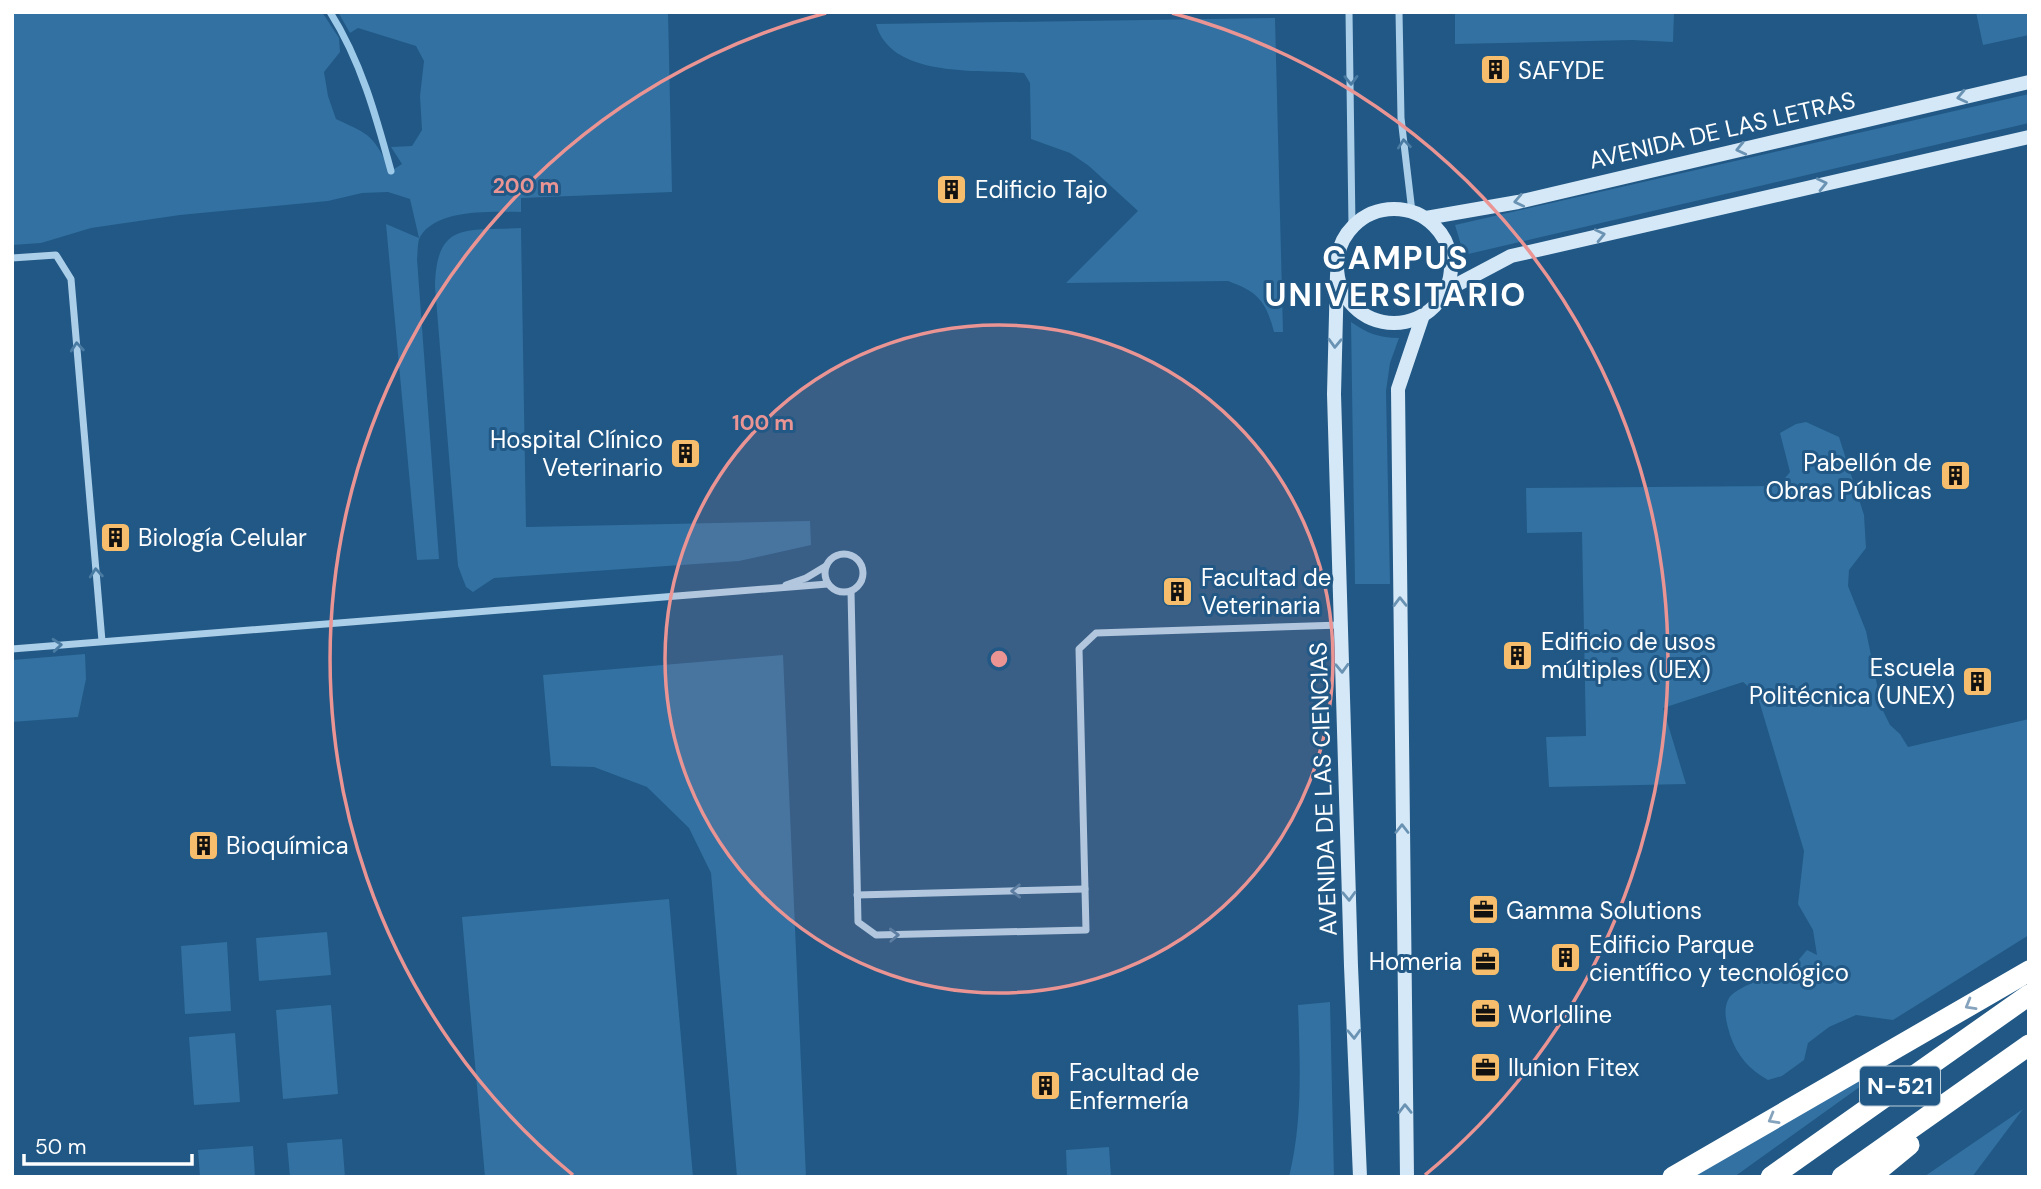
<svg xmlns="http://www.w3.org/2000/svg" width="2041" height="1189" viewBox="0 0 2041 1189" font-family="'DM Sans',sans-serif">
  <rect width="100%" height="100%" fill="#215885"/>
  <g fill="#3271a2">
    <path d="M12,12h310l17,26 1,14 -16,20 4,24 8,23c37,17 36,16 55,52l11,-7 -11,-17 21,-1 10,-16 -2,-34 4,-35 -8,-15 -58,-18 -8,5 -12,-21h330l4,180 -151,6v14c-28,0 -84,-4 -101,25 -3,6 -2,16 -3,22l22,300 -22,1 -31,-336 33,14 -9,-39 -22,-7 -26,1 -34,8 -148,14 -89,13 -50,15 -29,2z"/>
    <path d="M1455,12h219l-1,30 -41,-2 -177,4z"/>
    <path d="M1976,12h53v23l-46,10z"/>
    <path d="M1275,18l8,314h-9c-8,-31 -16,-40 -46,-51l-162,2 72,-72 -49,-45 -19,-13 -39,-14 -1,-56 -6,-10c-45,-4 -133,6 -148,-49z"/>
    <path d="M2029,94v29l-565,132 -9,-30z"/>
    <path d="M521,228l5,299 284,-6 1,24 -72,16 -245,17 -21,14 -7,-5 -8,-21 -23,-279c1,-67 32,-56 86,-59z"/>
    <path d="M1351,322c16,11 28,16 48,16l-9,25 -4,28 4,193h-35z"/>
    <path d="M1806,422l33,15 25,78 2,33 -17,22 -1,16 18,45 16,78 8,16 10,9 8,13 121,-28v216l-136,85 -37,-5 -27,12 -21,16 -4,17 -22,16 -14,4c-18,-10 -31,-24 -38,-45 -3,-11 -8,-25 -1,-37 8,-13 52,-24 67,-36 4,-3 7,-8 11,-12l10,5 -4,-25 -15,-26 6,-53 -47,-157 -14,-12 -80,26 23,76 -137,3 -3,-50 40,-1 -4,-204 -55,1 -1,-45 248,-2 7,-3 9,-11 -10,-39 16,-9z"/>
    <path d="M85,654l1,25 -8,38 -66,5v-62z"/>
    <path d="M783,655l23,522h-69l-26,-304 -22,-45 -42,-41 -53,-20 -43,-1 -8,-91z"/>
    <path d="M669,899l24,278h-208l-23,-260z"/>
    <path d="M327,932l4,43 -72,6 -3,-43z"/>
    <path d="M227,942l4,69 -46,3 -4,-68z"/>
    <path d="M1330,1002l4,175h-45c14,-57 11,-114 9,-172z"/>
    <path d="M331,1005l7,89 -55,5 -7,-89z"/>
    <path d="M235,1033l5,69 -46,3 -5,-68z"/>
    <path d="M1871,1072l4,4 -141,101h-41z"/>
    <path d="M2023,1109l-51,68h-48l4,-3z"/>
    <path d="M342,1139l3,38h-55l-3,-34z"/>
    <path d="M253,1146l2,31h-55l-2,-27z"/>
    <path d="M1109,1147l2,30h-44l-1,-27z"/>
  </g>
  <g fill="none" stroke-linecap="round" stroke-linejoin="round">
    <path stroke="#9ecaea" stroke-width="7" d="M330,12c31,49 46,104 61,159"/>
    <g stroke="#abcee9" stroke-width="7">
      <path d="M1349,12l3,214"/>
      <path d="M1399,12l2,106 11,94"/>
      <path d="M12,258l44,-3 15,24 31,362"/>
      <circle cx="844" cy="573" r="19"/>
      <path d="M786,585l20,-7 20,-12"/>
      <path d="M851,591l7,331 18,13 210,-5 -7,-281 17,-16 245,-8"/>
      <path d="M12,649l816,-65"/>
      <path d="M857,895l228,-6"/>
    </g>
    <g stroke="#d5e8f7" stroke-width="14">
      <circle cx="1394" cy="266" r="57"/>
      <path d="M1426,218l92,-16 511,-120"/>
      <path d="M1337,275l-3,119 17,572 9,211"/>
      <path d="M1445,291l66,-35 18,-4 500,-115"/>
      <path d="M1407,1177l-9,-788 25,-74"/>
    </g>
    <g stroke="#fff" stroke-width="21">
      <path d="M1673,1177l356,-206"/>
      <path d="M1771,1177l258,-182"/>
      <path d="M1842,1177l187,-132"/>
      <path d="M1870,1177l39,-32"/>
    </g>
  </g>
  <defs><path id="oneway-chevron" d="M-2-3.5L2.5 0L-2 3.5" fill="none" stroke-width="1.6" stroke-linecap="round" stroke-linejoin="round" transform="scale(1.75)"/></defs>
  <g stroke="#4a7ba3">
    <use href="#oneway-chevron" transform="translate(1351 80) rotate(89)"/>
    <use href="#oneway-chevron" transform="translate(1404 144) rotate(-96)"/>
    <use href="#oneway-chevron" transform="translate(77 347) rotate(-95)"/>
    <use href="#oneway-chevron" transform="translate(96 573) rotate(-95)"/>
    <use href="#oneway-chevron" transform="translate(57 645) rotate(-5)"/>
    <use href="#oneway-chevron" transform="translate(1016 891) rotate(179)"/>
    <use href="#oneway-chevron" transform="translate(894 935) rotate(-2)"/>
  </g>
  <g stroke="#6992b3">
    <use href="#oneway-chevron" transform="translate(1962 97) rotate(167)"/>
    <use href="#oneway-chevron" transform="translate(1741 149) rotate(167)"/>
    <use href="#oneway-chevron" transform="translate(1822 184) rotate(-13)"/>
    <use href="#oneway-chevron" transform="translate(1519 201) rotate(168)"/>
    <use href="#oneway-chevron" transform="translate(1600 235) rotate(-13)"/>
    <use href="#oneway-chevron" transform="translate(1335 343) rotate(92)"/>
    <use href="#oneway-chevron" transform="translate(1400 602) rotate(-91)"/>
    <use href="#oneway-chevron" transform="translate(1342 668) rotate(88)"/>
    <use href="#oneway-chevron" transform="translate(1402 829) rotate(-90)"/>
    <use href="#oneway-chevron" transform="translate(1349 896) rotate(88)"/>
    <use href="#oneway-chevron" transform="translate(1354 1034) rotate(88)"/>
    <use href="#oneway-chevron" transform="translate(1405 1109) rotate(-91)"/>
  </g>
  <g stroke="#85a3bc">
    <use href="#oneway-chevron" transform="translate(1970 1005) rotate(150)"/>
    <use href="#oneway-chevron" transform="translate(1773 1119) rotate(150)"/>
  </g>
  <circle cx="999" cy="659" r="334" fill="#ea9494" fill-opacity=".12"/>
  <g fill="none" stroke="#ea9494" stroke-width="3.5">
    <circle cx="999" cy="659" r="334"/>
    <path d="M573 1175A669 669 0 0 1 826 13M1172 13A669 669 0 0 1 1425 1175"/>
  </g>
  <defs>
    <symbol id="building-square" viewBox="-11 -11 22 22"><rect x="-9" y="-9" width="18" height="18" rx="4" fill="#f6be6c" stroke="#215885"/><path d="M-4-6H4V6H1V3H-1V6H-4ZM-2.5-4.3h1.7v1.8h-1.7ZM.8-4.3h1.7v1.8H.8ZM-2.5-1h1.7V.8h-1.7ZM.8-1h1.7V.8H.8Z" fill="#111"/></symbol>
    <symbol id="office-square" viewBox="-11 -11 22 22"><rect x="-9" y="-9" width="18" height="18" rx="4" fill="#f6be6c" stroke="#215885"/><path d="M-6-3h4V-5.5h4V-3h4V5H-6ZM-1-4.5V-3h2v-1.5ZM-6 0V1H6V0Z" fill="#111"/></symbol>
  </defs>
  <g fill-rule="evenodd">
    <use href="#building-square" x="1478" y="52" width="35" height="35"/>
    <use href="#building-square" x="934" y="172" width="35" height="35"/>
    <use href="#building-square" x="668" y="436" width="35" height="35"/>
    <use href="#building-square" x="1938" y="458" width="35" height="35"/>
    <use href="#building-square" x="98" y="520" width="35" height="35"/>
    <use href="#building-square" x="1160" y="574" width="35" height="35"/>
    <use href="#building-square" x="1500" y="638" width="35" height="35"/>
    <use href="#building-square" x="1960" y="664" width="35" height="35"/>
    <use href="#building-square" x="186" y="828" width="35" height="35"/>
    <use href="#office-square" x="1466" y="892" width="35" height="35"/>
    <use href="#building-square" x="1548" y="940" width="35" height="35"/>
    <use href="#office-square" x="1468" y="944" width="35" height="35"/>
    <use href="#office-square" x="1468" y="996" width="35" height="35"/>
    <use href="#office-square" x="1468" y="1050" width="35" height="35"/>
    <use href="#building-square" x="1028" y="1068" width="35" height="35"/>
  </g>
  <g text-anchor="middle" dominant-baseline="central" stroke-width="6" stroke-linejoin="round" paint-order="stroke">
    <rect fill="#215885" stroke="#bccdda" stroke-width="2" x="1860" y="1066.5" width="80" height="39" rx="5"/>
    <g font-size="23" font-weight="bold" fill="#fff">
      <text x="1900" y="1086">N-521</text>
    </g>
    <g font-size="24" fill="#fff" stroke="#215885" text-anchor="start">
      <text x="1518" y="70">SAFYDE</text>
      <text x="975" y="189">Edificio Tajo</text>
      <text x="663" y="439" text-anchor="end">Hospital Clínico<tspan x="663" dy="28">Veterinario</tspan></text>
      <text x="1932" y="462" text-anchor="end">Pabellón de<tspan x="1932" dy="28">Obras Públicas</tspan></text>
      <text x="138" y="537">Biología Celular</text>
      <text x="1201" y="577">Facultad de<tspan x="1201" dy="28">Veterinaria</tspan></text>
      <text x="1541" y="641">Edificio de usos<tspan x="1541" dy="28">múltiples (UEX)</tspan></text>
      <text x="1955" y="667" text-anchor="end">Escuela<tspan x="1955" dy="28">Politécnica (UNEX)</tspan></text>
      <text x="226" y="845">Bioquímica</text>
      <text x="1506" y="910">Gamma Solutions</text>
      <text x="1589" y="944">Edificio Parque<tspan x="1589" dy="28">científico y tecnológico</tspan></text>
      <text x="1462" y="961" text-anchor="end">Homeria</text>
      <text x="1508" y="1014">Worldline</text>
      <text x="1508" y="1067">Ilunion Fitex</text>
      <text x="1069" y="1072">Facultad de<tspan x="1069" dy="28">Enfermería</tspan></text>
    </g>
    <g font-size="24" fill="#fff" stroke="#215885">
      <text transform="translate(1722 130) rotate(-13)">AVENIDA DE LAS LETRAS</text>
      <text transform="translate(1323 789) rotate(-92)">AVENIDA DE LAS CIENCIAS</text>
    </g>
    <g font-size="32" font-weight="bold" letter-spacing="2" fill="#fff" stroke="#215885">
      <text x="1396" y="258">CAMPUS<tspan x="1396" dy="37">UNIVERSITARIO</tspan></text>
    </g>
  </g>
  <circle cx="999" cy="659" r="10" fill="#ea9494" stroke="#215885" stroke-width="3.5"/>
  <g font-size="21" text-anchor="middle" font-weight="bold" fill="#ea9494" stroke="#215885" stroke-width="6" stroke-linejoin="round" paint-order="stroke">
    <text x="526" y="193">200 m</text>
    <text x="763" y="430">100 m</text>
  </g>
  <rect width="2041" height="1189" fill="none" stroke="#ffffff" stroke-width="28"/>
  <path d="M24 1154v10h168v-10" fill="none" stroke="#ffffff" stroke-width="3.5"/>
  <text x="35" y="1154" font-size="21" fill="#ffffff" stroke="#215885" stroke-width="5" paint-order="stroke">50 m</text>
</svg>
